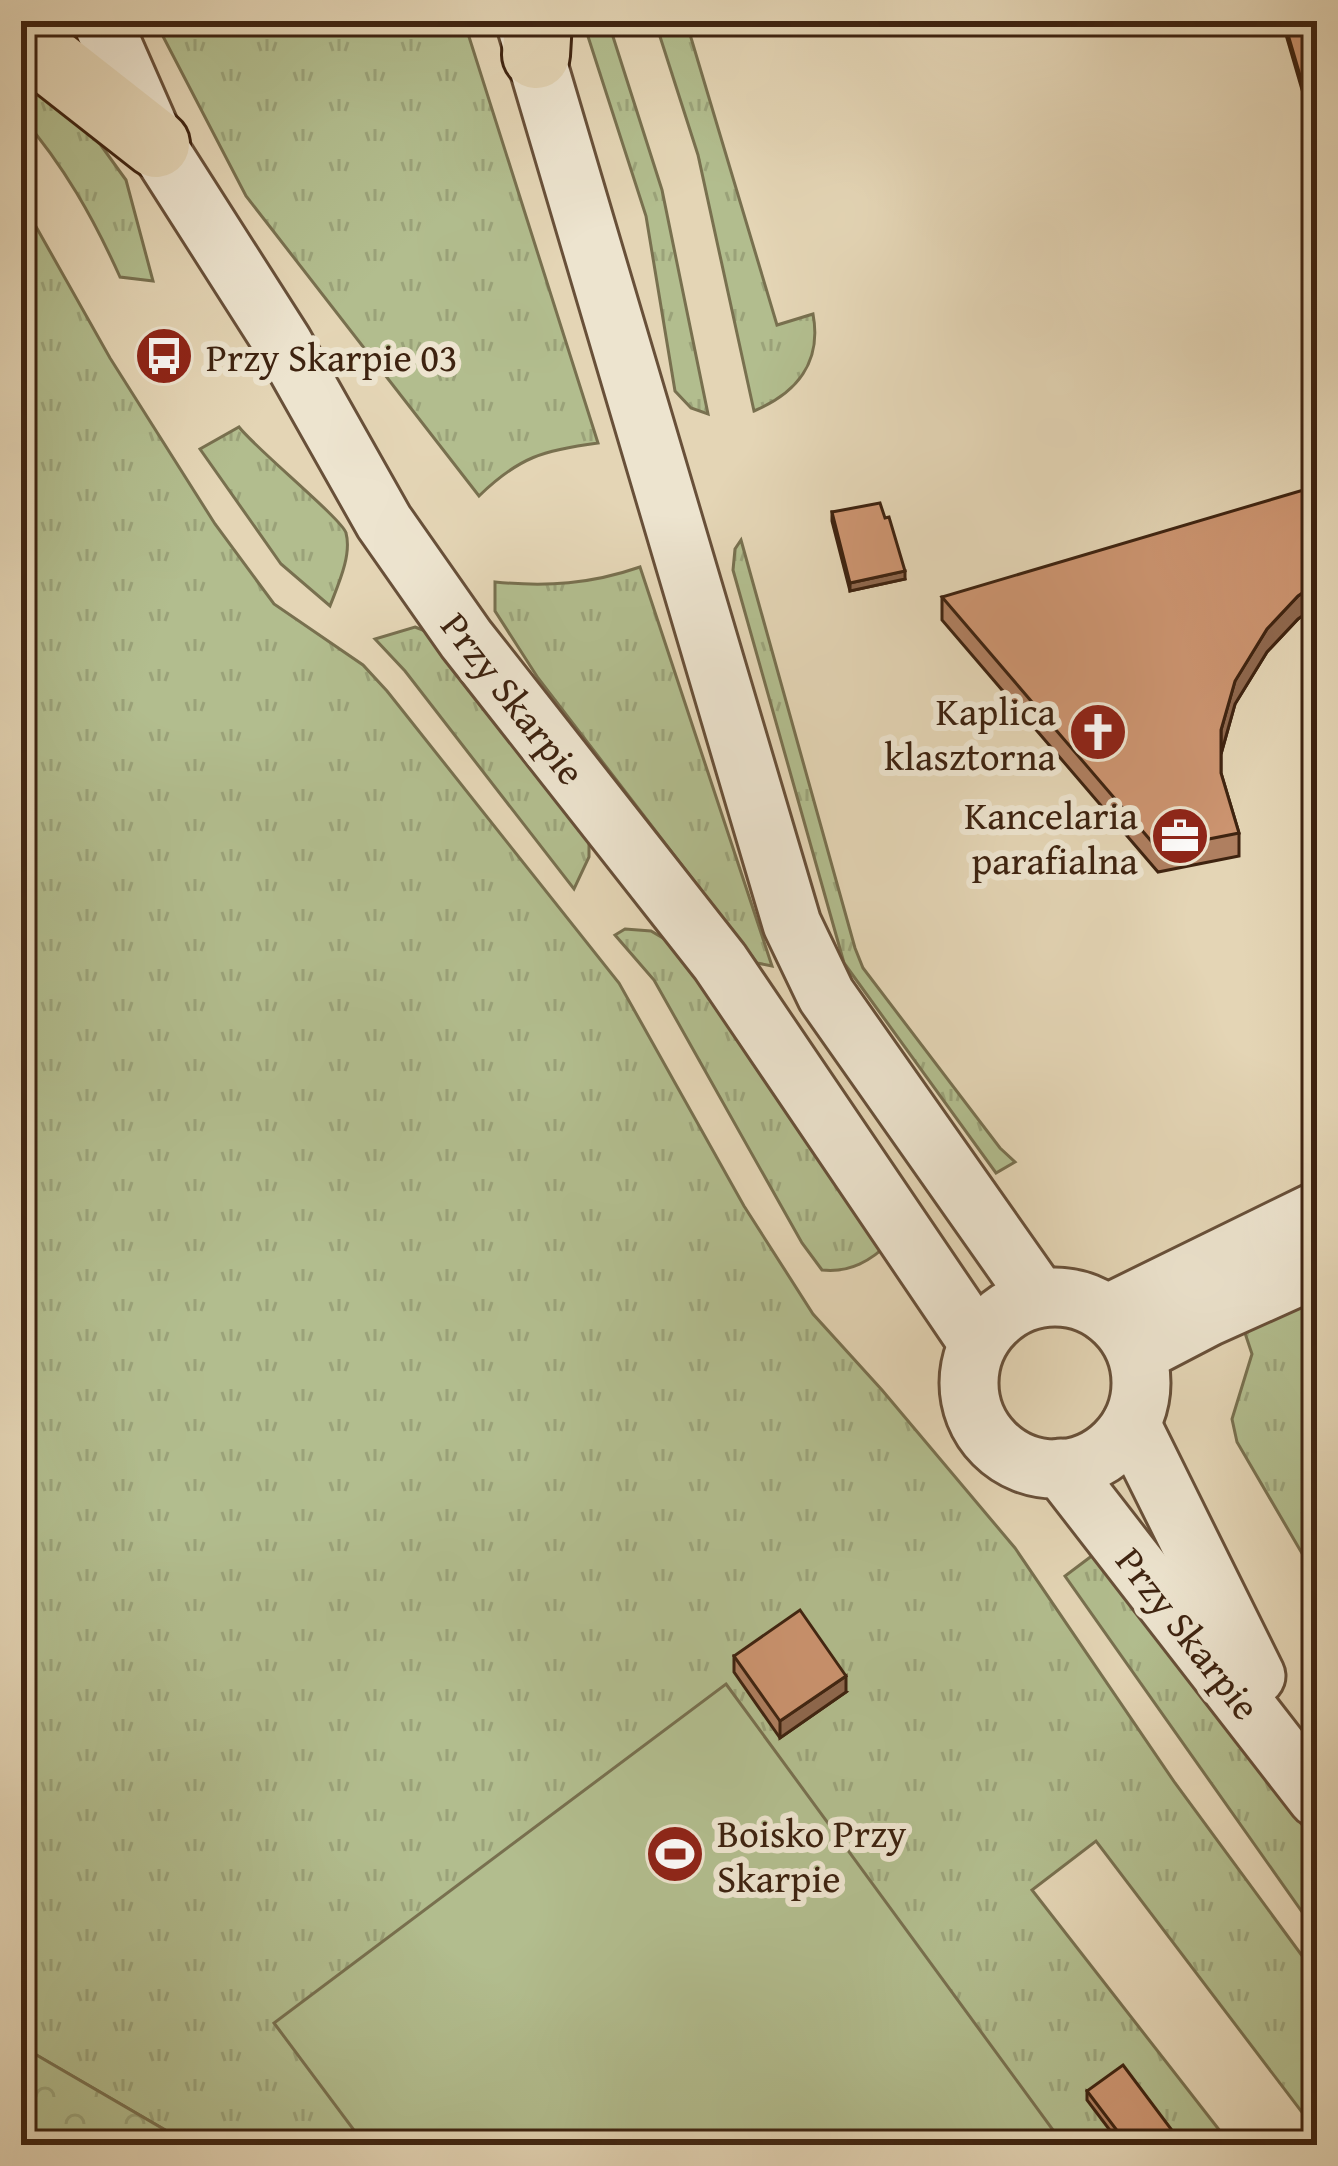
<svg xmlns="http://www.w3.org/2000/svg" width="1338" height="2166" viewBox="0 0 1338 2166" font-family="'Gentium Book Plus',serif">
  <defs>
    <pattern id="grass-tufts" width="24" height="20" patternUnits="userSpaceOnUse" patternTransform="scale(3)"><rect width="24" height="20" fill="#b2bd8e"/><path d="M3 7l-1-3M5 7V3M7 7l1-3M15 17l-1-3M17 17v-4M19 17l1-3" fill="none" stroke="#9aa279"/></pattern>
    <pattern id="forest-crowns" width="20" height="18" patternUnits="userSpaceOnUse" patternTransform="scale(3)"><rect width="20" height="18" fill="#b2bd8e"/><path d="M2 6a3 3 0 1 1 6 0M12 15a3 3 0 1 1 6 0" fill="none" stroke="#9aa279"/></pattern>
  </defs>
  <rect width="100%" height="100%" fill="#e4d5b5"/>
  <filter id="stains"><feTurbulence type="fractalNoise" baseFrequency=".00167" numOctaves="4"/><feColorMatrix values="0 0 0 0 .2 0 0 0 0 .09 0 0 0 0 .02 0 0 0 .5 -.17"/></filter>
  <radialGradient id="worn" r=".72"><stop offset=".6" stop-color="#630" stop-opacity="0"/><stop offset="1" stop-color="#630" stop-opacity=".3"/></radialGradient>
  <g fill="url(#grass-tufts)" stroke="#78704f" stroke-width="3">
    <path d="M155,21h309l134,422c-54,7 -79,14 -119,53l-233,-300z"/>
    <path d="M583,21h25l54,169 46,224 -17,-6 -16,-17 -29,-175z"/>
    <path d="M655,21h31l91,304 36,-11c9,48 -16,79 -59,97l-56,-256z"/>
    <path d="M21,76l79,68 26,36 27,101 -33,-4c-27,-60 -56,-111 -99,-161z"/>
    <path d="M21,200l89,158 105,166 59,80 89,61 24,26 232,292 125,223 69,108 69,76 133,158 160,235 142,193v156l-221,-291 -64,49 199,255h-1000l-64,-14 -146,-85z"/>
    <path d="M239,427c17,22 104,93 107,106 6,22 -8,52 -16,73l-49,-42 -81,-115z"/>
    <path d="M741,540l114,408 8,20 137,180 15,14 -19,11 -152,-210 -111,-393 2,-21z"/>
    <path d="M640,567l132,399 -15,-3 -219,-285 -43,-67v-29c52,5 96,2 145,-15z"/>
    <path d="M415,627l13,5 57,79 104,124v22l-15,32 -169,-218 -30,-32z"/>
    <path d="M625,929l26,2 22,13 218,297c-20,20 -41,32 -69,29l-20,-27 -148,-263 -39,-45z"/>
    <path d="M1317,1288v291l-80,-137 -5,-23 20,-65 -11,-33z"/>
    <path d="M1105,1546l212,300v87l-252,-357z"/>
  </g>
  <path fill="url(#forest-crowns)" stroke="#78704f" stroke-width="3" d="M21,2046l146,85 64,14h-210z"/>
  <path fill="#b2bd8e" stroke="#78704f" stroke-width="3" d="M726,1684l338,461h-699l-91,-122z"/>
  <g fill="none" stroke-linecap="round" stroke-linejoin="round">
    <defs>
      <g id="tertiary">
        <path d="M102,21l54,123 127,199 101,179 82,117 254,323 258,381"/>
        <path d="M525,21l267,903 34,71 213,303"/>
        <circle cx="1055" cy="1383" r="86"/>
        <path d="M1107,1314l210,-103"/>
        <path d="M1137,1354l71,-37 109,-49"/>
        <path d="M1131,1424l125,252"/>
        <path d="M1061,1468l256,330"/>
      </g>
      <g id="primary">
        <path d="M21,38l135,106"/>
        <path d="M536,55l2,-34"/>
      </g>
    </defs>
    <use href="#tertiary" stroke="#685039" stroke-width="63"/>
    <use href="#primary" stroke="#3e2310" stroke-width="72"/>
    <use href="#tertiary" stroke="#ede4cf" stroke-width="57"/>
    <use href="#primary" stroke="#e4d5b5" stroke-width="66"/>
  </g>
  <g fill="#af7f60" stroke="#3e2310" stroke-width="3">
    <path d="M1282,21h35v120z"/>
    <path d="M832,512l53,6 20,61 -55,12 -18,-70z"/>
    <path d="M942,597l356,22 -31,33 -32,52 -14,50v19l18,60v23l-81,16 -216,-252z"/>
    <path d="M734,1656l112,36 -66,46 -46,-66z"/>
    <path d="M1087,2091l96,54h-62l-34,-45z"/>
  </g>
  <g fill="#8f684e" stroke="#3e2310" stroke-width="3">
    <path d="M905,571v8l-55,12v-8z"/>
    <path d="M1317,583v23l-19,13 -31,33 -32,52 -14,50v-24l14,-49 32,-52 31,-33z"/>
    <path d="M846,1676v16l-66,46v-17z"/>
  </g>
  <g fill="#cc9470" stroke="#3e2310" stroke-width="3">
    <path d="M1284,21h33v112z"/>
    <path d="M1317,486v97l-19,13 -31,33 -32,52 -14,49v43l18,60 -81,16 -216,-252z"/>
    <path d="M880,503l5,15 4,-1 16,54 -55,12 -18,-71z"/>
    <path d="M800,1610l46,66 -66,45 -46,-65z"/>
    <path d="M1123,2065l60,80h-55l-41,-54z"/>
  </g>
  <defs>
    <symbol id="bus-disc" viewBox="-11 -11 22 22"><circle r="9.5" fill="#8f2418" stroke="#ede4cf"/><path d="M-5-6H5V4H4V6H2V4H-2V6H-4V4H-5ZM-3.5-4V0h7V-4ZM-3.5 1.2v1.5H-2V1.2ZM2 1.2v1.5H3.5V1.2Z" fill="#fff"/></symbol>
    <symbol id="church-disc" viewBox="-11 -11 22 22"><circle r="9.5" fill="#8f2418" stroke="#ede4cf"/><path d="M-1.2-6h2.4v3.5h3.3v2.4h-3.3V6h-2.4V-.1h-3.3v-2.4h3.3Z" fill="#fff"/></symbol>
    <symbol id="office-disc" viewBox="-11 -11 22 22"><circle r="9.5" fill="#8f2418" stroke="#ede4cf"/><path d="M-6-3h4V-5.5h4V-3h4V5H-6ZM-1-4.5V-3h2v-1.5ZM-6 0V1H6V0Z" fill="#fff"/></symbol>
    <symbol id="stadium-disc" viewBox="-11 -11 22 22"><circle r="9.5" fill="#8f2418" stroke="#ede4cf"/><path d="M0-5a6.5 5 0 1 0 0 10a6.5 5 0 1 0 0-10ZM-3.5-1.8h7v3.6h-7Z" fill="#fff"/></symbol>
  </defs>
  <g fill-rule="evenodd">
    <use href="#bus-disc" x="131" y="323" width="66" height="66"/>
    <use href="#church-disc" x="1065" y="699" width="66" height="66"/>
    <use href="#office-disc" x="1147" y="803" width="66" height="66"/>
    <use href="#stadium-disc" x="642" y="1821" width="66" height="66"/>
  </g>
  <g text-anchor="middle" dominant-baseline="central" stroke-width="12" stroke-linejoin="round" paint-order="stroke">
    <g font-size="39" fill="#3e2310" stroke="#ede4cf" text-anchor="start">
      <text x="206" y="356">Przy Skarpie 03</text>
      <text x="1056" y="710" text-anchor="end">Kaplica<tspan x="1056" dy="45">klasztorna</tspan></text>
      <text x="1138" y="814" text-anchor="end">Kancelaria<tspan x="1138" dy="45">parafialna</tspan></text>
      <text x="717" y="1832">Boisko Przy<tspan x="717" dy="45">Skarpie</tspan></text>
    </g>
    <g font-size="39" fill="#3e2310" stroke="#ede4cf">
      <text transform="translate(514 698) rotate(52)">Przy Skarpie</text>
      <text transform="translate(1189 1633) rotate(52)">Przy Skarpie</text>
    </g>
  </g>
  <rect width="1338" height="2166" fill="none" stroke="#e4d5b5" stroke-width="72"/>
  <rect x="24" y="24" width="1290" height="2118" fill="none" stroke="#3e2310" stroke-width="6"/>
  <rect x="36" y="36" width="1266" height="2094" fill="none" stroke="#3e2310" stroke-width="3"/>
  <rect width="100%" height="100%" filter="url(#stains)"/>
  <rect width="100%" height="100%" fill="url(#worn)"/>
</svg>
